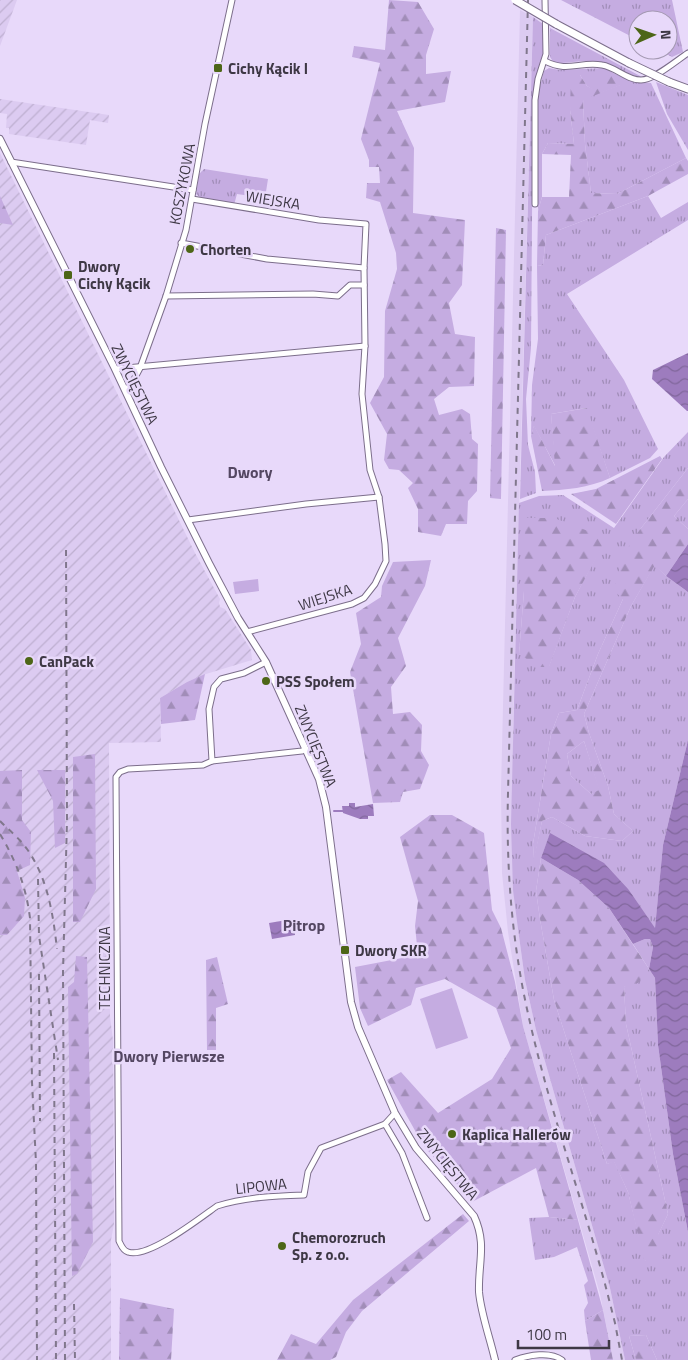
<svg xmlns="http://www.w3.org/2000/svg" width="688" height="1360" viewBox="0 0 688 1360" font-family="'Titillium Web',sans-serif">
  <defs>
    <pattern id="industrial-furrows" width="10" height="10" patternUnits="userSpaceOnUse" patternTransform="scale(1.25)"><rect width="10" height="10" fill="#dccbf1"/><path d="M-1 1l2-2M0 10L10 0M9 11l2-2" fill="none" stroke="#beafd0"/></pattern>
    <pattern id="grass-tufts" width="24" height="20" patternUnits="userSpaceOnUse" patternTransform="scale(1.25)"><rect width="24" height="20" fill="#c5ace1"/><path d="M3 7l-1-3M5 7V3M7 7l1-3M15 17l-1-3M17 17v-4M19 17l1-3" fill="none" stroke="#a18db8"/></pattern>
    <pattern id="forest-firs" width="22" height="20" patternUnits="userSpaceOnUse" patternTransform="scale(1.25)"><rect width="22" height="20" fill="#c5ace1"/><path d="M5 1l3.5 6h-7zM16 11l3.5 6h-7z" fill="#a18db8"/></pattern>
    <pattern id="water-waves" width="16" height="10" patternUnits="userSpaceOnUse" patternTransform="scale(1.25)"><rect width="16" height="10" fill="#9d7cbe"/><path d="M0 5q4-4 8 0t8 0" fill="none" stroke="#81679c"/></pattern>
  </defs>
  <rect width="100%" height="100%" fill="#e8d9fa"/>
  <path fill="#dccbf1" d="M520,10l13,7 -20,709 5,203 7,51 11,50 74,258 15,72h-12l-13,-66 -77,-268 -15,-94 -6,-59 -1,-84z"/>
  <g fill="url(#industrial-furrows)">
    <path d="M0,0h17l-17,46z"/>
    <path d="M0,99l109,16 -1,8 -18,-3 -4,25 -77,-11v-6h-3l1,-14 -7,-1z"/>
    <path d="M0,153l195,400 25,46 -1,4 1,4 5,2 26,41 1,10 -46,14 -19,8 -27,16 1,44 -52,1 1,274 3,23 1,184 -3,16v120h-111z"/>
  </g>
  <g fill="url(#grass-tufts)" fill-rule="evenodd">
    <path d="M561,0h111l11,52 -11,5 -13,-7h9v-30h-30v20z"/>
    <path d="M533,17l10,7v35l-10,33 -2,256 -5,51 2,46 7,27 1,21 -16,6z"/>
    <path d="M550,28l94,50c-17,-3 -29,-12 -46,-16 -12,-3 -31,2 -44,1l-4,-6z"/>
    <path d="M549,68l10,2 46,-2 8,5 21,9 17,1 35,75 -69,36 -26,-1 -6,-49 -2,-45 37,-14 -27,5 -6,-4 -7,-11 -10,35 4,34 -26,-1 -6,11v43l-4,14 -1,-98v-15l7,-27z"/>
    <path d="M656,82l32,13v55l-21,-36z"/>
    <path d="M204,169l64,10 -3,19 -28,-4 -3,11 -32,-6 -6,-5 3,-20z"/>
    <path d="M648,196l13,22 27,-16v18l-121,74 57,86 34,69 -8,9 -40,20 -24,-70 -35,6 5,53 -22,-41 -3,10 1,-51 6,-46 -1,-73 6,-1 3,-30z"/>
    <path d="M688,432v36l-50,64 -15,67 -25,55 -21,56 -18,3 -8,21 -18,110 1,14 8,-37 10,-4 33,19 37,5 11,-10 -19,-17 -6,-28 -19,-53 -5,-19 47,-108 24,-42 11,12 22,16v148l-25,105 -8,84 -26,-39 -79,-56 -9,24 -5,33 4,28 14,81 53,164 7,-3 14,31 17,69 23,-47 -42,-190 -2,-37 25,-18 -16,-25 12,-5h5l3,8 -4,22 6,9 3,67 15,109 15,78v128h-31l-11,-25 -17,1 7,24h-11l-15,-72 -74,-258 -11,-50 -7,-51 -5,-39 -2,-66 8,-321 20,-7 24,-1 51,33 50,-71zM604,542l-29,55 -26,69 -30,-12 5,-63z"/>
    <path d="M688,499v30l-14,-13z"/>
    <path d="M584,741l16,50 -9,3 -20,-18 -4,-22z"/>
    <path d="M549,1217l29,3 25,90 -18,11 -1,-11 4,-7 -4,-18 4,-4 -11,-34 -23,10 -19,3 -6,-42z"/>
  </g>
  <g fill="url(#forest-firs)" fill-rule="evenodd">
    <path d="M389,0l29,2 16,27 -8,26v19l25,-3 -6,31 -48,9 17,37 -1,65 52,7 -3,65 -13,18 6,31 20,3 -1,49 -25,1 -15,12 5,16 23,-6 8,5 2,25 6,5 -1,47 -9,10 -1,23h-21l-5,12 -23,-4v-23l-10,-21 5,-5 -14,-13 -10,-1 -5,-9 3,-26 -17,-31 14,-26 1,-66 12,-42 -1,-16 -16,-51 -14,-4 1,-15h13l-1,-16h-10v-7l-8,-21 19,-76 -28,-6 2,-11 31,4z"/>
    <path d="M613,73l8,12 -38,15 2,44 6,49 26,1 69,-36 2,3v13l-40,22 -102,39 -3,30 -6,1 1,-55 4,-14h27l2,-42 -29,-1 6,-11 26,1 -4,-34 1,-34 9,-1 7,11 6,3 9,-15z"/>
    <path d="M0,196l13,29 -13,-2z"/>
    <path d="M496,228l10,2 -5,269 -11,-1z"/>
    <path d="M587,408l23,70c-21,10 -45,12 -68,13l-11,-55 3,-11 21,41 -4,-52z"/>
    <path d="M660,456l2,3 -46,65 -45,-30 25,-5z"/>
    <path d="M688,468v31l-14,17 14,13v15l-22,32 -11,-11 -24,41 -47,108 5,19 19,53 6,28 19,17 -11,10 -37,-5 -33,-19 -10,4 -8,40 -1,-17 18,-110 8,-21 18,-3 21,-56 25,-55 -9,-8 8,-34 16,-25zM584,741l15,49 -8,4 -20,-18 -4,-22z"/>
    <path d="M525,518h29l34,13 17,11 -30,55 -26,70h-10l-20,-13 5,-63z"/>
    <path d="M431,560l-6,26 -27,52 8,28 -15,21 2,27 17,-2 12,13 -1,26 8,14 -9,24 -17,3 -3,10 -27,1 -23,-131 11,-28 -5,-31 25,-16 1,-11 11,-24z"/>
    <path d="M205,674l-10,46 -34,4 -1,-26 27,-16z"/>
    <path d="M95,754l1,135 -16,33h-7v-165z"/>
    <path d="M22,770v50l9,12 -1,33 -13,6 8,27 -1,18 -17,19h-7v-164z"/>
    <path d="M37,770h28v73l-10,5 -2,-47z"/>
    <path d="M430,815h22l32,18 8,77 9,18 14,54 8,44 55,194 -29,-3 -13,-49 -64,34 -49,-57 -36,-65 14,-8 37,41 54,-34 19,-31 -15,-40 -51,-29 -29,9 -5,17 -43,21 -8,-18 -5,-41 63,-12 -3,-29 3,-25 -18,-64z"/>
    <path d="M541,858l37,22 31,28 40,61 -11,14 -14,4 2,37 42,190 -10,21 5,22 -19,4 -16,-69 -14,-30 -7,2 -53,-164 -14,-81 -4,-28z"/>
    <path d="M76,956l11,1 6,285 -16,32 -5,2 -4,-289 6,-5z"/>
    <path d="M217,957l11,47 -12,4v42h-9l-1,-90z"/>
    <path d="M463,1214l6,7 -107,90 -16,21 -10,25 -6,3h-53l14,-26 25,10 37,-44z"/>
    <path d="M120,1298l54,11 -3,51h-52z"/>
    <path d="M603,1310l10,50h-22l-6,-39z"/>
    <path d="M646,1335l11,25h-21l-7,-24z"/>
  </g>
  <g fill="#c5ace1">
    <path d="M258,579l1,12 -24,3 -2,-12z"/>
    <path d="M452,988l16,50 -32,11 -16,-50z"/>
  </g>
  <g fill="url(#water-waves)">
    <path d="M688,353v58h-1l-35,-32 1,-9z"/>
    <path d="M688,544v48l-22,-16z"/>
    <path d="M688,740v492l-15,-78 -15,-109 -3,-67 -6,-9 4,-22 -3,-8h-5l-12,5 -24,-36 -31,-28 -37,-22 9,-25 54,30 25,27 26,38 8,-83z"/>
    <path d="M349,803h6v4l18,-3 1,12h-6v3h-8l-17,-6 -1,-7h7z"/>
    <path d="M293,919l2,16 -23,4 -3,-16z"/>
  </g>
  <g fill="none" stroke-linecap="round" stroke-linejoin="round">
    <path stroke="#9d7cbe" stroke-width="2" d="M334,811h9"/>
    <defs>
      <g id="minor">
        <path d="M545,61c23,12 35,0 57,4 14,2 24,15 39,15 13,0 36,-20 47,-27"/>
        <path d="M11,162l182,28"/>
        <path d="M192,199l127,21 47,4 -2,44 1,78 -3,48 8,76 9,27 6,47 1,17 -11,23 -11,14 -12,6 -105,28"/>
        <path d="M535,204v-104l3,-21 8,-25 -1,-54"/>
        <path d="M181,243l86,16 97,9"/>
        <path d="M166,296l147,-2 25,2 12,-11h14"/>
        <path d="M115,369l250,-23"/>
        <path d="M125,390l6,-5 9,-17 26,-72 20,-66 19,-106 27,-124"/>
        <path d="M188,520l118,-16 73,-7"/>
        <path d="M266,662l-22,11 -23,6 -7,8 -5,22 3,52 -9,4 -75,4 -8,3 -4,5 3,464c2,4 4,10 9,11 20,7 72,-34 89,-46 29,-9 58,-10 87,-11l4,-23 13,-24 64,-24 10,-11"/>
        <path d="M212,761l90,-10 4,-2"/>
        <path d="M385,1124l17,29 25,65"/>
        <path d="M515,1360c14,-5 35,-9 47,0"/>
      </g>
      <path id="tertiary" d="M0,139l115,230 46,98 48,96 29,55 28,44 53,117 7,28 25,195 7,25 37,86 21,35 58,68c13,28 4,47 5,76 2,22 11,46 16,68"/>
      <g id="secondary">
        <path d="M556,24l73,39"/>
        <path d="M669,82l19,7"/>
      </g>
    </defs>
    <use href="#minor" stroke="#7c6e8b" stroke-width="7"/>
    <use href="#tertiary" stroke="#7c6e8b" stroke-width="8"/>
    <use href="#secondary" stroke="#7c6e8b" stroke-width="9"/>
    <use href="#minor" stroke="#fff" stroke-width="5"/>
    <use href="#tertiary" stroke="#fff" stroke-width="6"/>
    <use href="#secondary" stroke="#fff" stroke-width="7"/>
    <g stroke="#80778c" stroke-width="2" stroke-dasharray="6 6" stroke-linecap="butt">
      <path d="M528,0l-20,793c-2,76 4,151 21,225 20,90 52,177 76,266l10,39 7,37"/>
      <path d="M0,821c9,9 19,17 27,28 21,30 26,65 30,100"/>
      <path d="M0,834c16,27 26,52 30,84l2,164 4,81 1,197"/>
      <path d="M38,879l1,57 19,124"/>
      <path d="M39,974l1,147"/>
      <path d="M54,1053l2,307"/>
      <path d="M74,1304l1,56"/>
      <path d="M65,1360l-2,-388 4,-151 -1,-276"/>
    </g>
    <defs>
      <g id="secondary-bridge">
        <path d="M515,0l41,24"/>
        <path d="M629,63l40,19"/>
      </g>
    </defs>
    <use href="#secondary-bridge" stroke="#7c6e8b" stroke-width="9" stroke-linecap="butt"/>
    <use href="#secondary-bridge" stroke="#fff" stroke-width="7"/>
  </g>
  <g fill="#4d6617" stroke="#e8d9fa" stroke-width="2">
    <rect x="213" y="63" width="10" height="10" rx="2.5"/>
    <circle cx="190" cy="249" r="5"/>
    <rect x="63" y="270" width="10" height="10" rx="2.5"/>
    <circle cx="29" cy="661" r="5"/>
    <circle cx="266" cy="681" r="5"/>
    <rect x="340" y="945" width="10" height="10" rx="2.5"/>
    <circle cx="452" cy="1134" r="5"/>
    <circle cx="282" cy="1246" r="5"/>
  </g>
  <g text-anchor="middle" dominant-baseline="central" stroke-width="5" stroke-linejoin="round" paint-order="stroke">
    <g font-size="15" font-weight="bold" fill="#3e3845" stroke="#e8d9fa" text-anchor="start">
      <text x="228" y="68">Cichy Kącik I</text>
      <text x="200" y="249">Chorten</text>
      <text x="78" y="266">Dwory<tspan x="78" dy="17">Cichy Kącik</tspan></text>
      <text x="39" y="661">CanPack</text>
      <text x="276" y="681">PSS Społem</text>
      <text x="355" y="950">Dwory SKR</text>
      <text x="462" y="1134">Kaplica Hallerów</text>
      <text x="292" y="1237">Chemorozruch<tspan x="292" dy="17">Sp. z o.o.</tspan></text>
    </g>
    <g font-size="15" fill="#3e3845" stroke="#e8d9fa">
      <text transform="translate(182 184) rotate(-79)">KOSZYKOWA</text>
      <text transform="translate(273 200) rotate(9)">WIEJSKA</text>
      <text transform="translate(135 384) rotate(64)">ZWYCIĘSTWA</text>
      <text transform="translate(325 597) rotate(-18)">WIEJSKA</text>
      <text transform="translate(316 746) rotate(68)">ZWYCIĘSTWA</text>
      <text transform="translate(104 968) rotate(-90)">TECHNICZNA</text>
      <text transform="translate(448 1164) rotate(51)">ZWYCIĘSTWA</text>
      <text transform="translate(261 1186) rotate(-6)">LIPOWA</text>
    </g>
    <g font-size="16" font-weight="bold" fill="#544762" stroke="#e8d9fa">
      <text x="250" y="472">Dwory</text>
      <text x="304" y="925">Pitrop</text>
      <text x="169" y="1056">Dwory Pierwsze</text>
    </g>
  </g>
  <g transform="translate(653 35) rotate(88)"><circle r="24" fill="#e8d9fa" stroke="#a499b2"/>
  <path d="M0-4L9 19L0 12L-9 19Z" fill="#4d6617"/>
  <text y="-8" font-size="14" font-weight="bold" text-anchor="middle" fill="#3e3845">N</text>
  </g>
  <path d="M518 1340v8h91v-8" fill="none" stroke="#3e3845" stroke-width="2.5"/>
  <text x="526" y="1340" font-size="15" fill="#3e3845" stroke="#e8d9fa" stroke-width="4" paint-order="stroke">100 m</text>
</svg>
